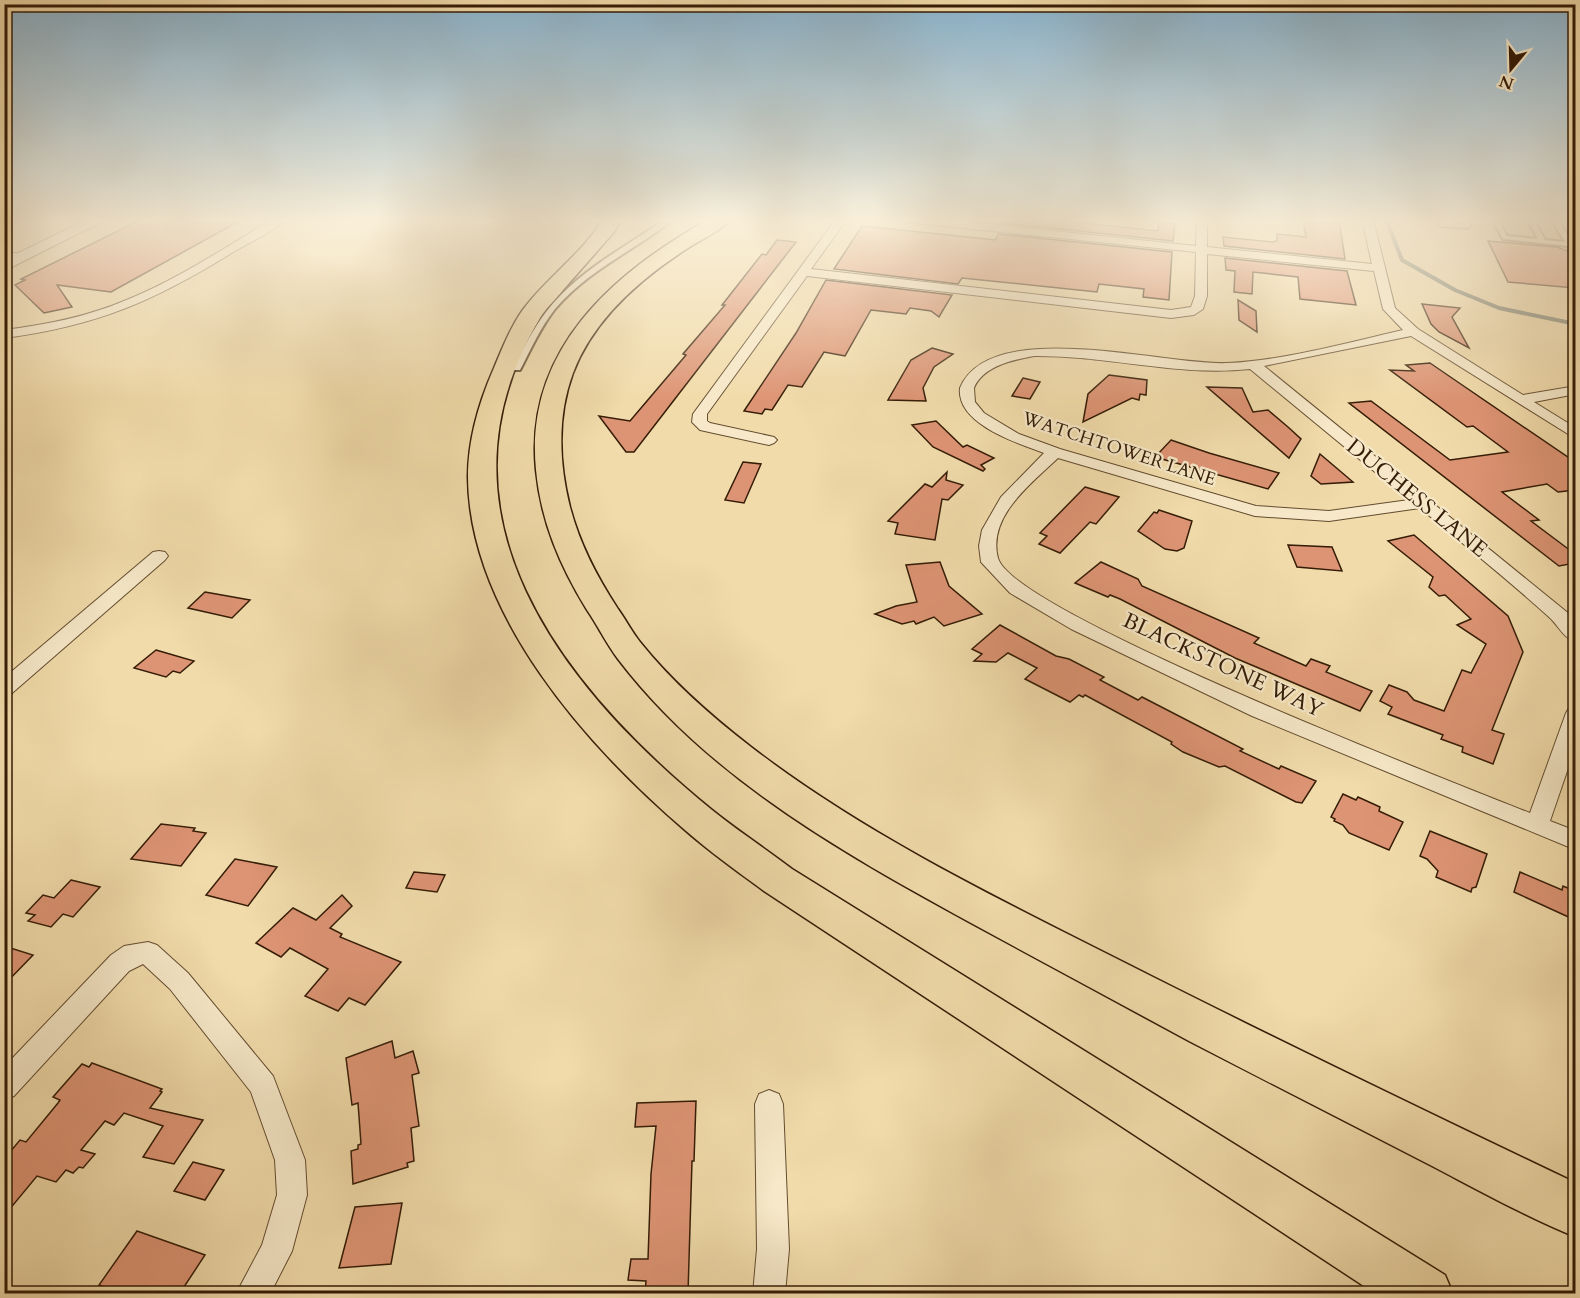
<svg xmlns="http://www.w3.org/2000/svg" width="1580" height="1298" viewBox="0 0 1580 1298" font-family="Cardo,serif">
  <rect width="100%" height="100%" fill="#f1dbaa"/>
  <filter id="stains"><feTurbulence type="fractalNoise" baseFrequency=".00333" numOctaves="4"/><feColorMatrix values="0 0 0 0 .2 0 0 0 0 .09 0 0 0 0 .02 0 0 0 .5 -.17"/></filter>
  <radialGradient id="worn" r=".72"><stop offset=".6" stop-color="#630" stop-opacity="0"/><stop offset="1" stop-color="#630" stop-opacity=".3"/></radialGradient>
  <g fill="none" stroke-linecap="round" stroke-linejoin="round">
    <path stroke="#737a6d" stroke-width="4" d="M1386,219l16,41 53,30 44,18 77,16"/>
  </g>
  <g fill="#dd9474" stroke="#341c06" stroke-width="1.5">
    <path d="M142,219h101l-132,73 -54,-7 15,22 -28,6 -29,-28 10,-5 -4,-1z"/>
    <path d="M1004,219l52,1 102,11 1,-9 16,2 -2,17 -171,-18z"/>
    <path d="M1323,219h16l6,40 -121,-13 -1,-9 49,5 5,-1v-7l29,3 -3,-16 21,2z"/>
    <path d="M862,226l134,14 2,-6 174,18 -3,48 -26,-3 1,-8 -45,-5 -2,8 -135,-14 -4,6 -124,-15z"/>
    <path d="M777,240l19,2 -162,210h-8l-27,-36 31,5 56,-66 -3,-1 42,-49h-3l40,-51 4,1z"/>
    <path d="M1488,241l69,6 18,7v34l-67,-6z"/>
    <path d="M1225,258l122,13 9,34 -56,-6 -2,-22 -45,-5 -1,22 -18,-2 1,-21 -9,-1z"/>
    <path d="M826,280l126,15 -13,22 -8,-6 -21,-3 -4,6 -35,-4 -26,46 -21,-4 -22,35 -14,-2 -16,25 -7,-1 -3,5 -18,-3 52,-78z"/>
    <path d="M1238,300l18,11 1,21 -18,-12z"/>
    <path d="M1422,304l38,4 -8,9 17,31 -30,-16 -8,-8z"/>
    <path d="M932,348l21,6 -19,13 -11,21 3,13 -38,-1 23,-40z"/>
    <path d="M1430,363l145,99v28l-17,2 -11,-8 -45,8 37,28 -8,1 44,33v9l-16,3 -210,-163 22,-2 79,59 58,-8 -35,-26 -6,1 -77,-57 24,1 -8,-6z"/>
    <path d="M1109,375l38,5 -1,15 -6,-1 -1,6 -7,-2 -49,24 5,-28z"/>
    <path d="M1023,378l17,4 -10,17 -18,-3z"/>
    <path d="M1207,387l35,1 11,24 15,-2 20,17 13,12 -12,19z"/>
    <path d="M936,421l27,26 4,-2 27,13 -13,7 4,4 -2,2 -50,-24 -21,-22z"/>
    <path d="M1171,440l38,13 70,20 -11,16 -113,-32z"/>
    <path d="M1320,454l33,28 -32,2 -10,-8z"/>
    <path d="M743,462l18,2 -17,39 -19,-3z"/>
    <path d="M947,472l-1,8 17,5 -15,15 -6,-1 -7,41 -40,-6 3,-11 -10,-2 37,-37 7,3z"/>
    <path d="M1085,487l34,10 -23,27 -6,-2 -30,31 -21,-9 8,-8 -7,-3z"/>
    <path d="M1159,510l33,11 -8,27 -7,3 -12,-2 -27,-18 16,-19 3,1z"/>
    <path d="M1414,535l94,81 15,36 -31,78 12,4 -11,30 -31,-12 1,-5 -22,-8 2,-4 -55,-21 4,-7 -12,-6 9,-16 18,7 7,8 30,11 18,-41 9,3 15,-29 -29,-19 14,-6 -26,-24 -6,1 -10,-9 4,-10 -45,-36z"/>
    <path d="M1288,545l44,2 10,24 -45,-4z"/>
    <path d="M940,562l9,24 33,28 -38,12 -10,-9 -18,7 -2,-3 -12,3 -27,-10 21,-8 21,-4 -11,-37z"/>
    <path d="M1101,562l37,17 4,7 117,52 -5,5 52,23 5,-7 19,7 -4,6 46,19 -12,20 -125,-53 -115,-59 -10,-4 -2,2 -33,-14z"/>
    <path d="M205,592l45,8 -18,18 -44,-10z"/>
    <path d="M1000,625l56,31 13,3 35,18 -4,3 38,20 4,-3 101,52 -3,2 39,18 2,-3 35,15 -14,22 -6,-1 -71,-36 -6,1 -36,-15 -12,-8 1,-2 -87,-47 -2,2 -4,-2 -9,7 -45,-23 12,-11 -29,-15 -12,9 -22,-1 8,-7 -10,-5z"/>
    <path d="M156,650l38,11 -14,12 -7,-2 -7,6 -32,-9z"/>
    <path d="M1343,794l13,6 2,-3 22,10 -1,4 24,11 -14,28 -40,-17 -6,-8 -9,-4 1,-2 -4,-2z"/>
    <path d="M161,824l34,4 -2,3 13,2 -25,33 -50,-7z"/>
    <path d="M1430,831l57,23 -11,33 -4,1 -1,4 -35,-15 2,-6 -11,-12 -7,-3z"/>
    <path d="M235,859l42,8 -29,39 -42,-11z"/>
    <path d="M414,872l31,3 -8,17 -31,-4z"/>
    <path d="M1520,872l42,18 1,-4 12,5v29l-61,-28z"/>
    <path d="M71,880l29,7 -27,30 -10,-3 -12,13 -23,-6 7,-6 -9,-2 17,-18 11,3z"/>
    <path d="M342,895l10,11 -22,22 12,6 -2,3 61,25 -36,43 -16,-7 -11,13 -33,-15 23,-27 -38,-21 -9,9 -25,-14 37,-35 23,12z"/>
    <path d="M4,946l29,9 -29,30z"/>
    <path d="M392,1041l3,17 18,-7 6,22 -7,2 7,51 -8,2 3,33 -7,2 1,4 -55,17 -2,-33 7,-2v-4l3,-1 -3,-41 -6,2 -6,-47z"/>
    <path d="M92,1063l70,26 -2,2 2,1 -12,16 53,12 -29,44 -31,-7 20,-31 -39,-13 -10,12 -9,-4 -24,29 14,4 -12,14 -4,-1 -6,6 -7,-3 -10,12 -19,-6 -33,40v-57l16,-19 6,2 32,-39 2,-3 -7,-3 29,-33 7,3z"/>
    <path d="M696,1101l-2,60h-2l-4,132h-43l1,-12 -18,-1 3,-21h17l3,-85 5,-48 -21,1 2,-24z"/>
    <path d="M193,1162l31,8 -19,30 -31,-9z"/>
    <path d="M402,1203l-11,61 -52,4 16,-61z"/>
    <path d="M137,1231l68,24 -25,38h-56l-25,-8z"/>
  </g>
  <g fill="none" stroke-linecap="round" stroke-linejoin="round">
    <defs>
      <g id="service">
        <path d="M666,219h8c-39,31 -86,51 -119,90 -15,19 -24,40 -35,61h-6l-1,-2c10,-19 20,-39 33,-56 31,-40 79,-65 120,-93z"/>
        <path d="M1436,219h6l1,3 20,2 -2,-5h6l3,7 -3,2 -26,-2 -2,-1z"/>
        <path d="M1492,219h6l9,17 31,3 -11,-20h6l12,21 20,2 -14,-23h6l19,29v4l-6,-2 -3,-4 -64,-7z"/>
      </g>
      <g id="minor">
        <path d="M273,219h13c-13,13 -34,22 -51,32 -79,49 -137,75 -231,87v-8c41,-5 82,-13 120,-29 53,-21 100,-53 149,-82z"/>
        <path d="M836,219h11l-36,50 360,41 20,-3 4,-11 1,-44 -291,-30 -5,-3h40l256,27 1,-27h10v28l165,17 -10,-45h11l22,89 23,21 105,66 53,-9v8l-42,8 42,26v11l-165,-103 -147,30 304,247 8,10v19c-12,-3 -18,-17 -27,-25 -42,-38 -86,-73 -129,-109l-91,13 -74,-5 -197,-58c-26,25 -71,58 -60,100 14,54 459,226 532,255l36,-100 3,-5 7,-2v39l-26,76 26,10v19l-324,-134 -181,-87 -61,-36 -29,-31 -2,-16 3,-16 19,-33 43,-44c-27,-10 -88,-29 -84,-65 30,-73 206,-22 268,-25 58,-3 118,-20 175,-33l-20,-21 -9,-38 -167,-17v42l-4,13 -9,6 -23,3 -364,-42 -100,138v7l3,2 64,14 3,3 -3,3 -5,2 -69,-15 -8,-8 1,-8zM1034,356c72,-1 144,21 216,13l159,131 -80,11 -73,-5 -196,-57 -41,-15 -35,-21 -9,-11 -1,-14c9,-22 39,-28 60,-32z"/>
        <path d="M4,252l18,2 6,3 -6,3 -18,-1z"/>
        <path d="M159,551l6,1 3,4 -3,4 -154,134 -7,2v-18l149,-126z"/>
        <path d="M148,942l9,3 31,28 85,103 32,84 2,35 -15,56 -22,43h-34l26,-49 15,-50 -2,-35 -24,-68 -81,-103 -27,-25 -14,7 -115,125 -10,4v-33l107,-112 13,-9z"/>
        <path d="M769,1090l10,4 4,10 6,145 -4,45h-32l4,-45 -2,-145 4,-10z"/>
      </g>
      <path id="tertiary" d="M88,219h19l-103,52v-11z"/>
      <g id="motorway">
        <path d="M603,219h18l-7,13c-17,19 -34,39 -51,58 -7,9 -17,18 -23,28 -117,196 22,370 172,492 26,21 54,39 80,59l653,406 8,19h-77l-612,-403c-27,-20 -54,-39 -79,-61 -98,-84 -216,-216 -217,-353 0,-37 11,-75 26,-109 8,-19 16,-40 28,-57 23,-32 61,-58 81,-92z"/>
        <path d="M709,219h23c-13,13 -32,21 -47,31 -46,30 -92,70 -112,123 -16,43 -14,90 -3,134 10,38 27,70 48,102 8,11 14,23 22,33 32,40 71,74 111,105 121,93 262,159 398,228 141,71 284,140 427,208v54c-49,-20 -96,-46 -142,-70 -82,-42 -164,-84 -245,-126 -68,-37 -137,-74 -205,-111 -132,-72 -273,-149 -366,-271 -12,-16 -20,-33 -31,-49 -27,-44 -46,-88 -51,-140 -12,-120 77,-197 173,-251z"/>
      </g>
    </defs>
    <use href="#service" stroke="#634c2f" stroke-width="4"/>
    <use href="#minor" stroke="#634c2f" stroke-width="2"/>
    <use href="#tertiary" stroke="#634c2f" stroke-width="2"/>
    <use href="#motorway" stroke="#341c06" stroke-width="3"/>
    <use href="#service" fill="#f6e8c8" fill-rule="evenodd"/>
    <use href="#minor" fill="#f6e8c8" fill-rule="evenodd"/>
    <use href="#tertiary" fill="#f6e8c8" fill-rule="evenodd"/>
    <use href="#motorway" fill="#f1dbaa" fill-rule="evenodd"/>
  </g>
  <linearGradient id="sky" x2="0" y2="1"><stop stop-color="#8ab6d2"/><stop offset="0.55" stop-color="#f9efd9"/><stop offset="1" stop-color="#f9efd9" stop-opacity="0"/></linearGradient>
  <rect width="1580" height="401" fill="url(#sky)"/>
  <g text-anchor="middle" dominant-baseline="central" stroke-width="4.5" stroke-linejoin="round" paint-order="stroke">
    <g font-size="18" fill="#341c06" stroke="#f6e8c8">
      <text transform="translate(1119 449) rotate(18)">WATCHTOWER LANE</text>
    </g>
    <g font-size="22" fill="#341c06" stroke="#f6e8c8">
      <text transform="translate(1417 498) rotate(39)">DUCHESS LANE</text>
      <text transform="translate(1223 665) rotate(25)">BLACKSTONE WAY</text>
    </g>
  </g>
  <rect width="1580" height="1298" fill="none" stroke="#f1dbaa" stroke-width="24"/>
  <rect x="6" y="6" width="1568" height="1286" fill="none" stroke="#341c06" stroke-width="3"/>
  <rect x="12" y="12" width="1556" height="1274" fill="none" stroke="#341c06" stroke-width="1.5"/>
  <g transform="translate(1511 69) rotate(199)" stroke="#f6e8c8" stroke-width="4.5" paint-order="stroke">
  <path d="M0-4.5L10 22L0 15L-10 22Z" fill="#341c06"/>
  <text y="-9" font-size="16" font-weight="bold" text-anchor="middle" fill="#341c06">N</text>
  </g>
  <rect width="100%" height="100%" filter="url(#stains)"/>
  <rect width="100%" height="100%" fill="url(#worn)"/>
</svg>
